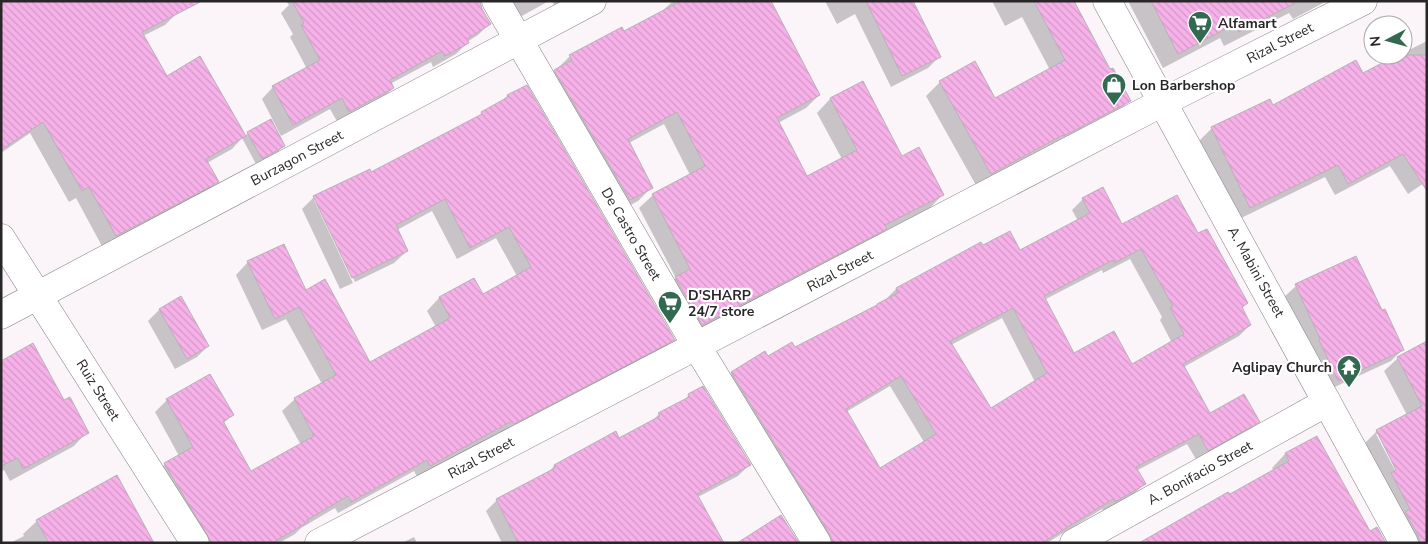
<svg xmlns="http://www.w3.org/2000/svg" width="1428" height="544" viewBox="0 0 1428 544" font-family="'Nunito Sans',sans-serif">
  <defs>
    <pattern id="building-back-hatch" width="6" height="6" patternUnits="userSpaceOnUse" patternTransform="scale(1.25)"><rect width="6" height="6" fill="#f7b1e9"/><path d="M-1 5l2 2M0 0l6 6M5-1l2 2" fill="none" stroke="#d498c8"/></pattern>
  </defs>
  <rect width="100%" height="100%" fill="#fbf4f9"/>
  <g fill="#0003" fill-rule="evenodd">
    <path d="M1,1l176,12 -12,12 -22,11 23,41 78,60 4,-4 35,13 -5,6 -22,12 -14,-26 -10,11 -25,14 10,18 -12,13 -102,54 -27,-50 -7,4 -39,-69 -29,20z"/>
    <path d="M286,1h193l2,8 9,14 -12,12 -11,7v1l-11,11 -23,13 -2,-5 -41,22 3,4 -12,12 -43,23 -8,-14 -49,27 -19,-37 11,-12 34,-18 -17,-32 3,-3 -12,-21 8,-8z"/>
    <path d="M495,1h54l-40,22z"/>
    <path d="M552,1h15l-12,6z"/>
    <path d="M673,1h96l50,94 -13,13 -28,15 29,55 35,-19 -25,-46 13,-14 33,-16 38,75 42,36 -13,14 -49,25 -9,9 -183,95 -27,-45 14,-14 -37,-70 14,-13 37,-20 -26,-51 -35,19 22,45 -13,13 -22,12 -74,-129 28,-28 53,-23 36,-19z"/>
    <path d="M825,1h87l27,56 -11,11 -37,19 -36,-73 -18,10z"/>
    <path d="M992,1h80l38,70 19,30 -13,13 -139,73 -51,-91 14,-14 34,-19 20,36 56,-29 -28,-53 -17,9z"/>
    <path d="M1128,1h199l-34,18 -4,-6 -65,33 -4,-8 -57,30z"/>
    <path d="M1427,41v140l-19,13 -18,-28 -55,29 -10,-18 -88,43 -38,-79 13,-13 151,-53 37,-20h3v-2z"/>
    <path d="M526,86l147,253 -12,13 -160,83 -1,-3 -82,46 -4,-7 -76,42 -3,-5 -34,20 -6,6 -16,9h-86l-40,-67 12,-12 14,-8 -24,-44 12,-12 65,15 -9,9 28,49 50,-28 -19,-34 13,-12 27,-15 -36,-65 -24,11 -26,-55 12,-13 57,30 64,72 67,-37 -9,-16 12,-13 35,-18 8,16 35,-20 -21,-38 -39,21 -25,-48 -35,19 10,21 -13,12 -39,19 -38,-82h-3l39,83 -13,6 -38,-80 12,-12 57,-23 104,-55 7,-6 19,-11 6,-6z"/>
    <path d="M1083,199l38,27 77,9 49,68 -6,6 9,16 -11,11 -55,31 25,48 49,6 -11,11 -50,29 -10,-17 -51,27 8,13 -11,11 -29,17 -2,-3 -55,34h-229l-97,-159 11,-11 36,-15 27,-9 80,-41 10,-8 11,-11 85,-45 1,3 38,5 58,-31 -6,-11zM1130,259l32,58 -2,3 12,23 -40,22 -59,-11 -29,-54 58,-30 1,3zM1002,318l33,64 -45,28 -39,-65zM890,386l34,56 -44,28 -34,-58z"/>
    <path d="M1355,257l26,55 21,38 -11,11 -65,30 -42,-94 12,-11z"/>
    <path d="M159,310l49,36 -11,11 -22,12 -27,-48z"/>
    <path d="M1427,343v200h-25l-38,-99 13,-13 30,-16 -23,-44 14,-13zM1376,434h3l21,41 -2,1z"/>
    <path d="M1,362l63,40 23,30 -13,14 -64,35 -6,-11 -3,2z"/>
    <path d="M702,388l47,77 -11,11 -40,21 25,46h-221l-16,-32 11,-11 50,-26 7,-8 61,-33 4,7 31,-17 9,-9 23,-12 6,-6z"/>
    <path d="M1316,437l54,96 -141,-37 45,-25 -2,-3 13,-14z"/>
    <path d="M37,521l116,22h-143l14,-7 -1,-2z"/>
    <path d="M414,537l3,6h-15z"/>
  </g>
  <g fill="url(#building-back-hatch)" stroke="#b8b1b6" fill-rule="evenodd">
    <path d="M1,1h201l-60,31 25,44 33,-20 46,80 -40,23 13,23 -103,54 -27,-49 -7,4 -39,-69 -42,28z"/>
    <path d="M292,1h188l2,8 9,15 -24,15 2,4 -24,13 -3,-5 -52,29 4,8 -45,24 -7,-14 -49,27 -21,-39 48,-26 -19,-35 3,-2z"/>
    <path d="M681,1h90l49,94 -43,23 30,58 50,-26 -27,-52 33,-17 39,75 17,-9 25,48 -59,30 2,4 -185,96 -27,-48 15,-8 -38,-75 53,-28 -28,-54 -49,27 25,49 -23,12 -76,-130 18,-10 -3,-5 53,-28 2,4z"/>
    <path d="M866,1h47l28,56 -39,19z"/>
    <path d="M1034,1h40l36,68 3,-1 18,33 -67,35 -1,-1 -72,39 -52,-93 36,-20 20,37 70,-38z"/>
    <path d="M1151,1h148l-60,31 -4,-8 -57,30z"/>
    <path d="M1397,55h30v136l-24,-37 -55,30 -10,-19 -88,43 -39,-81 59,-28 3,6 83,-45 7,13z"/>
    <path d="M527,85l148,255 -161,84 -2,-3 -82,45 -3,-6 -76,42 -3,-6 -41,24 1,2 -36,21h-60l-48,-80 29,-16 -27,-48 44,-25 24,41 -11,6 28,50 63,-35 -20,-38 42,-23 -37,-68 -24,12 -28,-58 37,-17 22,46 19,-11 45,83 80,-44 -11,-21 35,-19 9,16 48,-27 -22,-40 -39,21 -25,-49 -49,26 12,26 -56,27 -39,-82 57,-27 1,3 111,-58 -1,-2 27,-15 -1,-2z"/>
    <path d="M271,119l14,27 -23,13 -15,-27z"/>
    <path d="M1103,187l19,37 55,-29 21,38 9,-4 41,74 -6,4 9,18 -68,39 27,49 34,-19 16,28 -52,29 -9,-17 -63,33 10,17 -31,18 -2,-3 -71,44h-209l-3,-8 -99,-163 34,-21 3,5 24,-14 3,5 82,-42v-1l21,-11 -2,-5 85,-46 2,3 27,-14 10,19 70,-37 -8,-15zM1141,249l32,57 -3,2 14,26 -52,30 -18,-33 -40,22 -30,-57 69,-36 1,3zM1013,308l34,65 -56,35 -41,-67zM901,376l35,58 -56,34 -34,-59z"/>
    <path d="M1356,256l26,54 3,-1 19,41 -66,31 -19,-41 1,-1 -25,-55z"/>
    <path d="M181,296l28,50 -22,13 -28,-50z"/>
    <path d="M1427,341v202h-7l-2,-8 -13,-23 5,-3 -19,-36 5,-3 -20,-40 46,-24 -25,-49z"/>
    <path d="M33,343l31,57 6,-3 19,36 -66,36 -5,-11 -17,8v-105z"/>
    <path d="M703,386l48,79 -54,29 27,49h-206l-22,-44 59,-31 -1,-3 62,-34 3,7 41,-22 -2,-3 31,-16 -1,-3z"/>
    <path d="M1317,436l53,95 7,-4 9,16h-247l89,-51 2,2 59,-33 -4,-8z"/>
    <path d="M117,475l37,68h-105l-13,-23z"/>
    <path d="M781,515l18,28h-62z"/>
  </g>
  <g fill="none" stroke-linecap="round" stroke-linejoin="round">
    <defs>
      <g id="street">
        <path d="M496,1l200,344 121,198"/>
        <path d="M1107,1l297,542"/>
        <path d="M1,238l194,305"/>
        <path d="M1,315l591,-314"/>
        <path d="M1074,543l253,-141"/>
      </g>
      <path id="secondary" d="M319,543l844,-441 200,-101"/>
    </defs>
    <use href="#street" stroke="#878085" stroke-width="29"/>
    <use href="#secondary" stroke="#878085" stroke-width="29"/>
    <use href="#street" stroke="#fff" stroke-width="28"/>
    <use href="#secondary" stroke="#fff" stroke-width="28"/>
  </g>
  <defs>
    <symbol id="supermarket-pin" viewBox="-11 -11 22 30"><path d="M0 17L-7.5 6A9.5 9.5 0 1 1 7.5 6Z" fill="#326950" stroke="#fff"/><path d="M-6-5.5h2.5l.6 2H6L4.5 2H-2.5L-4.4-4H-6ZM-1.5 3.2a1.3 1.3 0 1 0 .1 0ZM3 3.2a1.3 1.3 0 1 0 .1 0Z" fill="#fff"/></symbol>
    <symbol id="shop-pin" viewBox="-11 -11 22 30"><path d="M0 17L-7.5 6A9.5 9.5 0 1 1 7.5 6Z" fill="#326950" stroke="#fff"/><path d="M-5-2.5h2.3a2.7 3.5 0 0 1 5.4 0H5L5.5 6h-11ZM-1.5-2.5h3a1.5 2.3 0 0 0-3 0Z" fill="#fff"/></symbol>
    <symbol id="temple-pin" viewBox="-11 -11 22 30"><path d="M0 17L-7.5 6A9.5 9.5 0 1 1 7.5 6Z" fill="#326950" stroke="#fff"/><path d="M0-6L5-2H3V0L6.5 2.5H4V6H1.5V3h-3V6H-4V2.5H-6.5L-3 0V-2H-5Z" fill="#fff"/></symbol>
  </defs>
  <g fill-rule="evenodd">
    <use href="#supermarket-pin" x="1186" y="9" width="28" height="38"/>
    <use href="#shop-pin" x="1100" y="71" width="28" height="38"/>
    <use href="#supermarket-pin" x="656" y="289" width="28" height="38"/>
    <use href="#temple-pin" x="1335" y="353" width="28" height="38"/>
  </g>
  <g text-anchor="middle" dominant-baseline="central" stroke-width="4.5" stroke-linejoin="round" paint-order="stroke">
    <g font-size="14" font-weight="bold" fill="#292628" stroke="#fff" text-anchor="start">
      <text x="1218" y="23">Alfamart</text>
      <text x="1132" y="85">Lon Barbershop</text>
      <text x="688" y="295">D'SHARP<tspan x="688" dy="16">24/7 store</tspan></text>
      <text x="1332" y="367" text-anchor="end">Aglipay Church</text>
    </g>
    <g font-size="14" fill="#292628" stroke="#fff">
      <text transform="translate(1280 43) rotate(-27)">Rizal Street</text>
      <text transform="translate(297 158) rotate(-28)">Burzagon Street</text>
      <text transform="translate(631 234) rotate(60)">De Castro Street</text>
      <text transform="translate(840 271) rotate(-28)">Rizal Street</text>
      <text transform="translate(1256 272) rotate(61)">A. Mabini Street</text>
      <text transform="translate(98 390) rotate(58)">Ruiz Street</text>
      <text transform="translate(481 458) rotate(-28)">Rizal Street</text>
      <text transform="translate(1200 473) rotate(-29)">A. Bonifacio Street</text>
    </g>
  </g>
  <rect width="1428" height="544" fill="none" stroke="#292628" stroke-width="5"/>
  <g transform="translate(1388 40) rotate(264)"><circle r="24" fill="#ffffff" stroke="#a9a8a9"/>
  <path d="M0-4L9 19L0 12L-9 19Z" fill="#326950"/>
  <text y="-8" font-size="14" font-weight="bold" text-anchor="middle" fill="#292628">N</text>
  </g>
</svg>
